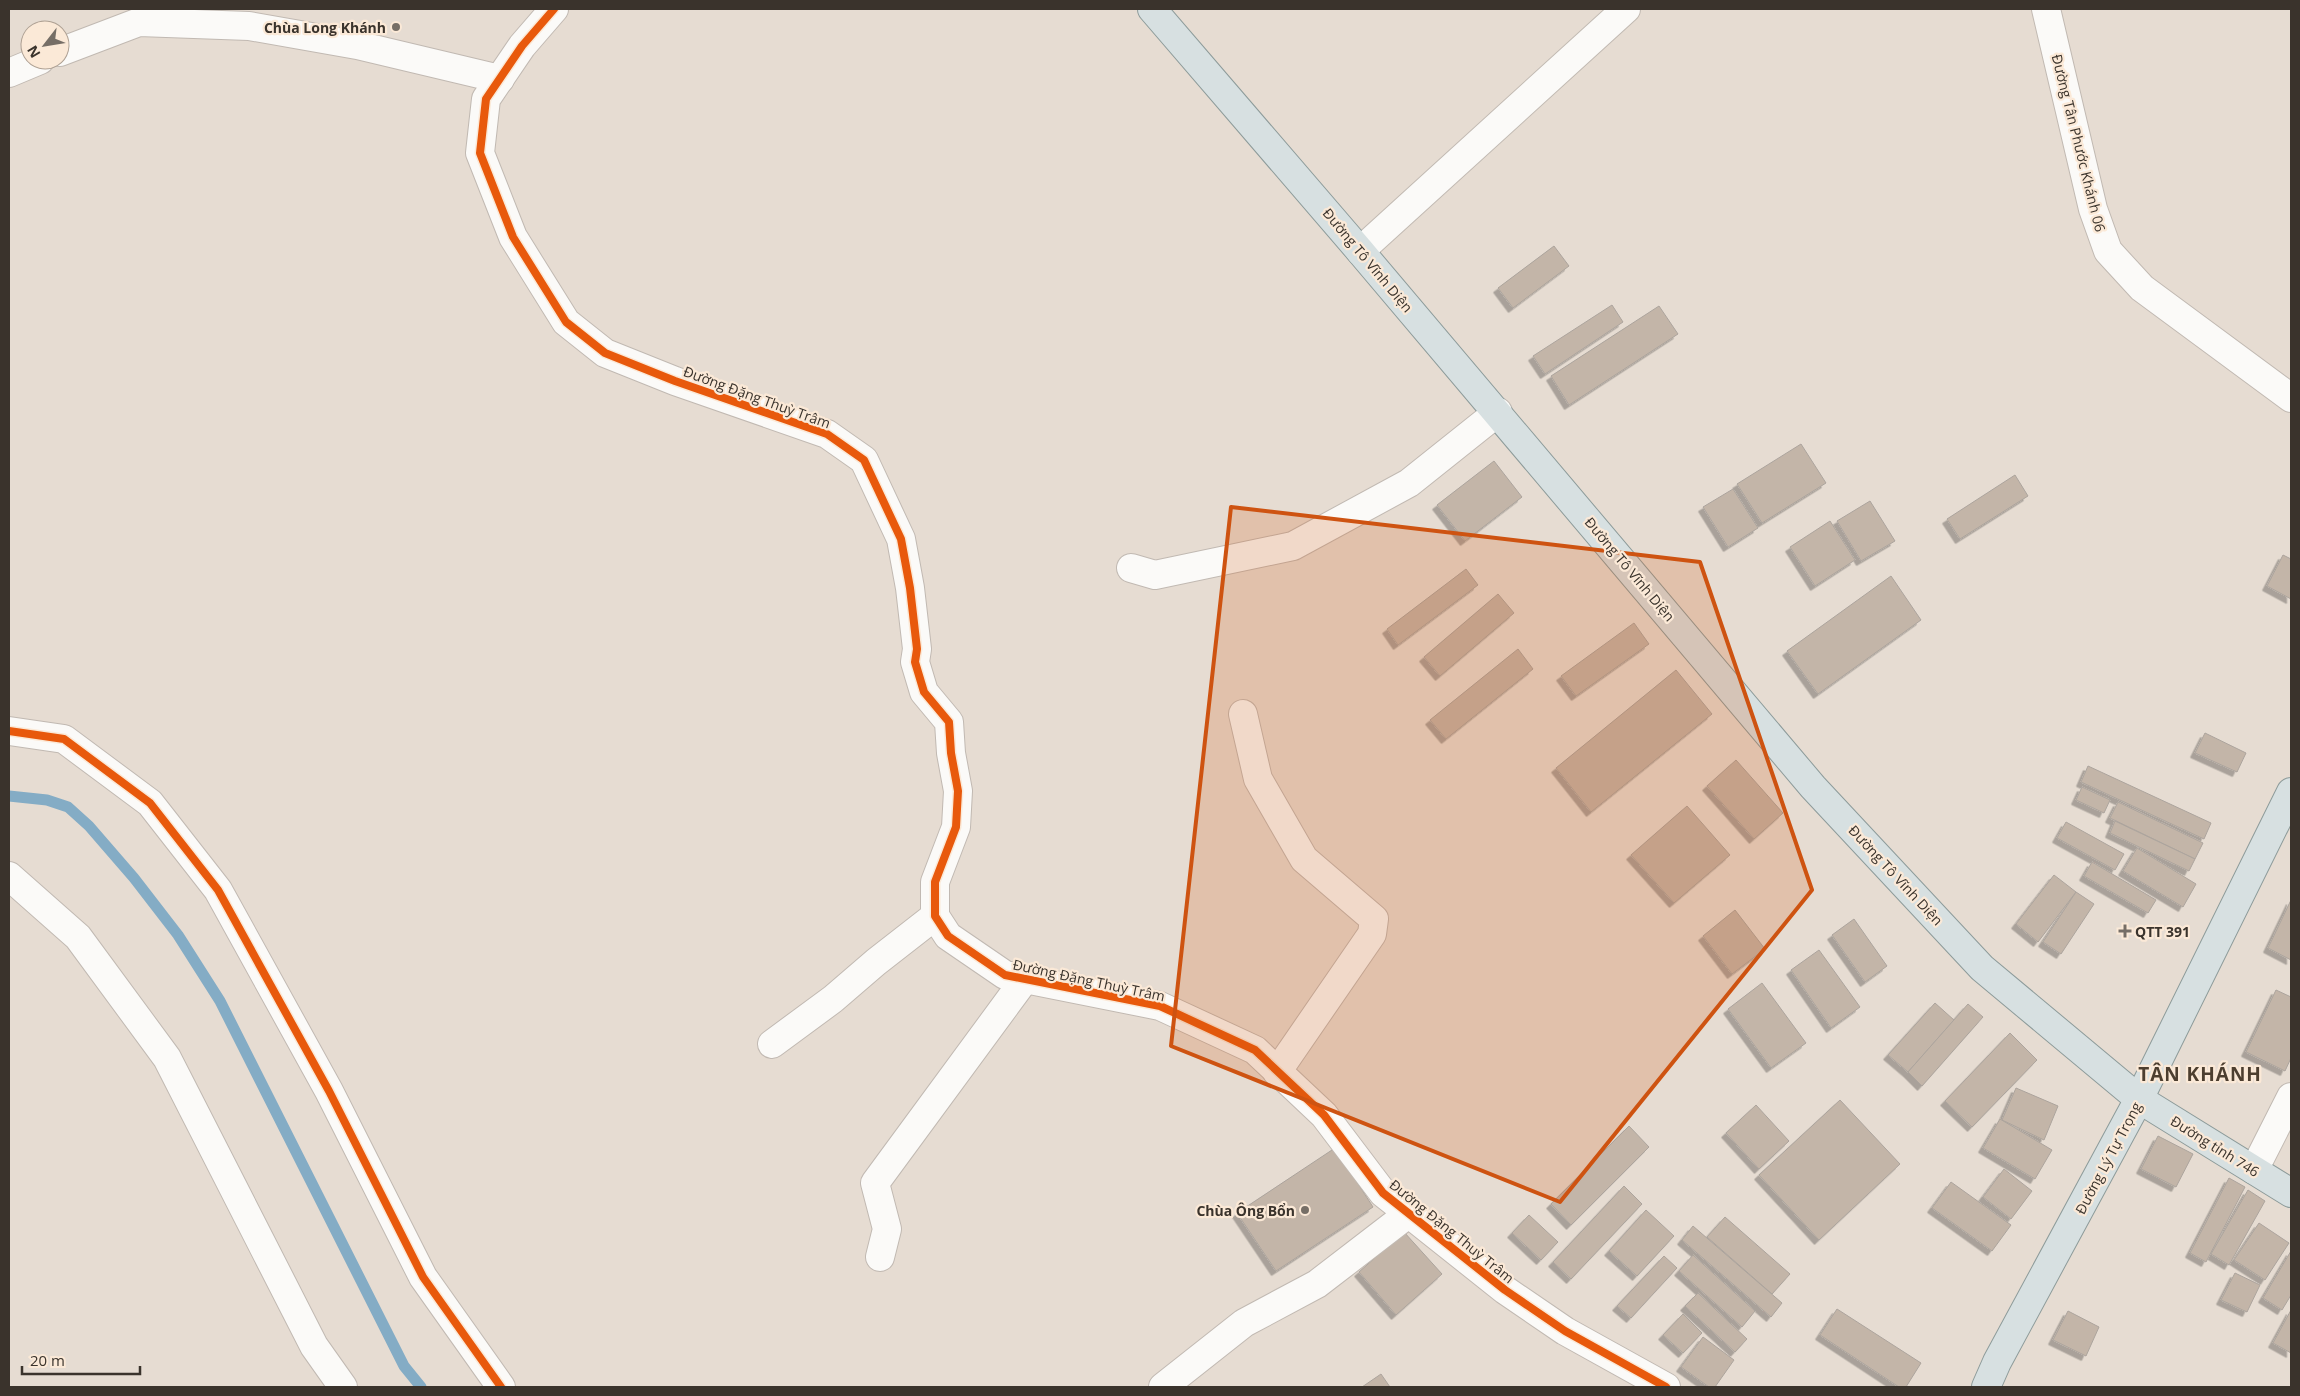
<svg xmlns="http://www.w3.org/2000/svg" width="2300" height="1396" viewBox="0 0 2300 1396" font-family="'Open Sans',sans-serif">
  <defs>
    <filter id="shadow"><feDropShadow dx="-4.5" dy="4.5" stdDeviation="0" flood-color="#0004"/></filter>
  </defs>
  <rect width="100%" height="100%" fill="#e6dcd2"/>
  <g fill="none" stroke-linecap="round" stroke-linejoin="round">
    <path stroke="#84acc5" stroke-width="11" d="M9,796l38,4 21,7 21,19 45,52 44,57 42,66 184,365 17,21"/>
  </g>
  <g fill="#c3b5a8" stroke="#aca49d" filter="url(#shadow)">
    <path d="M1554,246l15,20 -56,42 -15,-20z"/>
    <path d="M1612,305l11,17 -78,52 -12,-18z"/>
    <path d="M1659,306l19,28 -109,71 -18,-29z"/>
    <path d="M1801,444l25,39 -64,40 -25,-39z"/>
    <path d="M1494,461l28,36 -57,44 -28,-36z"/>
    <path d="M2015,475l13,21 -68,43 -13,-20z"/>
    <path d="M1733,489l25,39 -30,19 -25,-40z"/>
    <path d="M1870,501l25,40 -34,20 -24,-40z"/>
    <path d="M1830,521l25,39 -40,26 -25,-39z"/>
    <path d="M2283,555l8,4v40l-24,-13z"/>
    <path d="M1466,569l12,16 -80,60 -11,-16z"/>
    <path d="M1891,576l30,44 -103,74 -31,-43z"/>
    <path d="M1498,594l16,19 -74,63 -16,-19z"/>
    <path d="M1634,623l15,21 -73,52 -15,-20z"/>
    <path d="M1518,649l15,20 -87,70 -16,-19z"/>
    <path d="M1676,670l36,44 -121,98 -35,-44z"/>
    <path d="M2205,733l41,20 -9,19 -42,-19z"/>
    <path d="M1736,760l47,53 -29,26 -47,-53z"/>
    <path d="M2088,766l123,57 -7,16 -123,-57z"/>
    <path d="M2082,787l28,13 -6,13 -28,-13z"/>
    <path d="M2118,802l85,41 -8,16 -85,-41z"/>
    <path d="M1687,806l43,49 -56,48 -43,-48z"/>
    <path d="M2115,821l80,38 -6,12 -79,-38z"/>
    <path d="M2066,822l58,32 -9,16 -58,-32z"/>
    <path d="M2137,848l59,36 -13,23 -60,-36z"/>
    <path d="M2092,862l64,38 -8,13 -64,-37z"/>
    <path d="M2054,875l22,17 -38,50 -22,-18z"/>
    <path d="M2076,892l18,12 -33,50 -18,-12z"/>
    <path d="M2291,900v60l-23,-12z"/>
    <path d="M1735,910l30,39 -33,25 -29,-38z"/>
    <path d="M1854,919l33,47 -22,16 -33,-47z"/>
    <path d="M1819,950l41,57 -29,21 -40,-58z"/>
    <path d="M1762,983l44,60 -35,25 -43,-59z"/>
    <path d="M2276,990l15,7v61l-6,13 -39,-19z"/>
    <path d="M1935,1003l19,17 -46,52 -20,-17z"/>
    <path d="M1968,1004l15,13 -61,69 -14,-14z"/>
    <path d="M2010,1033l27,27 -65,67 -27,-26z"/>
    <path d="M2016,1088l42,18 -14,34 -42,-20z"/>
    <path d="M1840,1100l60,64 -81,76 -60,-65z"/>
    <path d="M1756,1105l33,36 -30,28 -33,-36z"/>
    <path d="M2000,1119l52,31 -17,29 -52,-31z"/>
    <path d="M1629,1126l20,21 -78,78 -20,-21z"/>
    <path d="M2158,1136l35,18 -17,33 -35,-18z"/>
    <path d="M1335,1148l38,59 -97,64 -39,-58z"/>
    <path d="M2004,1169l28,22 -21,28 -28,-22z"/>
    <path d="M2229,1178l16,9 -39,75 -16,-9z"/>
    <path d="M1951,1182l60,43 -19,26 -60,-43z"/>
    <path d="M1624,1186l18,18 -71,75 -18,-17z"/>
    <path d="M2248,1190l17,11 -36,64 -18,-11z"/>
    <path d="M1646,1210l28,26 -37,40 -28,-25z"/>
    <path d="M1529,1215l29,27 -17,18 -29,-27z"/>
    <path d="M1725,1217l65,57 -18,20 -65,-57z"/>
    <path d="M2259,1223l30,20 -24,37 -31,-20z"/>
    <path d="M1693,1226l89,77 -11,14 -89,-77z"/>
    <path d="M1404,1232l38,42 -46,41 -37,-43z"/>
    <path d="M2291,1251v44l-9,15 -19,-12z"/>
    <path d="M1693,1255l62,56 -13,16 -63,-56z"/>
    <path d="M1664,1256l13,12 -46,50 -14,-12z"/>
    <path d="M2235,1273l25,12 -13,27 -26,-12z"/>
    <path d="M1698,1293l49,46 -12,13 -50,-46z"/>
    <path d="M1837,1309l84,54 -15,24h-7l-79,-52z"/>
    <path d="M2291,1310v43l-18,-10z"/>
    <path d="M2068,1311l31,16 -13,29 -33,-16z"/>
    <path d="M1683,1314l19,19 -19,20 -20,-18z"/>
    <path d="M1703,1337l31,23 -19,27h-6l-28,-20z"/>
    <path d="M1381,1374l9,13h-28z"/>
  </g>
  <g fill="none" stroke-linecap="round" stroke-linejoin="round">
    <defs>
      <g id="minor">
        <path d="M554,9l-32,37 -36,53 -6,54 33,84 53,85 39,31 70,28 152,53 37,26 37,79 9,49 7,61 -2,13 9,30 25,30 2,31 7,38 -2,36 -21,55v34l13,20 57,39 155,31 95,44 69,65 59,78 122,97 60,41 101,56"/>
        <path d="M2046,9l47,200 15,42 34,37 149,110"/>
        <path d="M60,52l79,-30 110,4 108,19 143,34"/>
        <path d="M9,73l31,-13"/>
        <path d="M1360,251l266,-242"/>
        <path d="M1131,568l24,7 138,-29 116,-63 89,-71"/>
        <path d="M1243,714l15,65 46,80 70,60 -2,15 -95,138"/>
        <path d="M9,731l55,8 86,64 68,87 111,201 94,186 78,110"/>
        <path d="M9,876l69,61 89,121 147,288 29,41"/>
        <path d="M772,1044l61,-45 43,-37 59,-46"/>
        <path d="M2254,1170l37,-73"/>
        <path d="M880,1257l7,-28 -12,-46 150,-204"/>
        <path d="M1163,1387l81,-64 73,-39 91,-70"/>
      </g>
      <g id="major">
        <path d="M1152,9l208,242 453,536 169,181 157,131 152,94"/>
        <path d="M1986,1387l11,-25 142,-263 152,-307"/>
      </g>
    </defs>
    <use href="#minor" stroke="#c1b9b2" stroke-width="30"/>
    <use href="#major" stroke="#8d9b9a" stroke-width="30"/>
    <use href="#minor" stroke="#fbfaf8" stroke-width="28"/>
    <use href="#major" stroke="#d7e0e1" stroke-width="28"/>
    <defs>
      <g id="cycleway">
        <path d="M554,9l-32,37 -36,53 -6,54 33,84 53,85 39,31 70,28 152,53 37,26 37,79 9,49 7,61 -2,13 9,30 25,30 2,31 7,38 -2,36 -21,55v34l13,20 57,39 155,31 95,44 69,65 59,78 122,97 60,41 101,56"/>
        <path d="M9,731l55,8 86,64 68,87 111,201 94,186 78,110"/>
      </g>
    </defs>
    <use href="#cycleway" stroke="#fbe9d7" stroke-width="11"/>
    <use href="#cycleway" stroke="#e8590c" stroke-width="8"/>
  </g>
  <path fill="#ce5311" fill-opacity="0.2" stroke="#ce5311" stroke-width="4" stroke-linejoin="round" d="M1231,507l469,55 112,328 -252,312 -389,-156z"/>
  <g fill="#766e66" stroke="#fbe9d7" stroke-width="2">
    <circle cx="396" cy="27" r="5"/>
    <path d="M2122.5 923.5h5v5h5v5h-5v5h-5v-5h-5v-5h5z"/>
    <circle cx="1305" cy="1210" r="5"/>
  </g>
  <g text-anchor="middle" dominant-baseline="central" stroke-width="4.5" stroke-linejoin="round" paint-order="stroke">
    <g font-size="14" font-weight="bold" fill="#3a332c" stroke="#fbe9d7" text-anchor="end">
      <text x="386" y="27">Chùa Long Khánh</text>
      <text x="2135" y="931" text-anchor="start">QTT 391</text>
      <text x="1295" y="1210">Chùa Ông Bổn</text>
    </g>
    <g font-size="14" fill="#3a332c" stroke="#fbe9d7">
      <text transform="translate(2079 143) rotate(76)">Đường Tân Phước Khánh 06</text>
      <text transform="translate(1368 260) rotate(50)">Đường Tô Vĩnh Diện</text>
      <text transform="translate(757 397) rotate(20)">Đường Đặng Thuỳ Trâm</text>
      <text transform="translate(1630 569) rotate(50)">Đường Tô Vĩnh Diện</text>
      <text transform="translate(1896 875) rotate(47)">Đường Tô Vĩnh Diện</text>
      <text transform="translate(1089 980) rotate(12)">Đường Đặng Thuỳ Trâm</text>
      <text transform="translate(2215 1146) rotate(32)">Đường tỉnh 746</text>
      <text transform="translate(2108 1158) rotate(-62)">Đường Lý Tự Trọng</text>
      <text transform="translate(1452 1231) rotate(39)">Đường Đặng Thuỳ Trâm</text>
    </g>
    <g font-size="19" font-weight="bold" letter-spacing="1" fill="#4c3e2f" stroke="#fbe9d7">
      <text x="2200" y="1074">TÂN KHÁNH</text>
    </g>
  </g>
  <rect width="2300" height="1396" fill="none" stroke="#3a332c" stroke-width="20"/>
  <g transform="translate(45 45) rotate(239)"><circle r="24" fill="#fbe9d7" stroke="#aea093"/>
  <path d="M0-4L9 19L0 12L-9 19Z" fill="#766e66"/>
  <text y="-8" font-size="14" font-weight="bold" text-anchor="middle" fill="#3a332c">N</text>
  </g>
  <path d="M22 1366v8h118v-8" fill="none" stroke="#3a332c" stroke-width="2.5"/>
  <text x="30" y="1366" font-size="15" fill="#3a332c" stroke="#fbe9d7" stroke-width="4" paint-order="stroke">20 m</text>
</svg>
